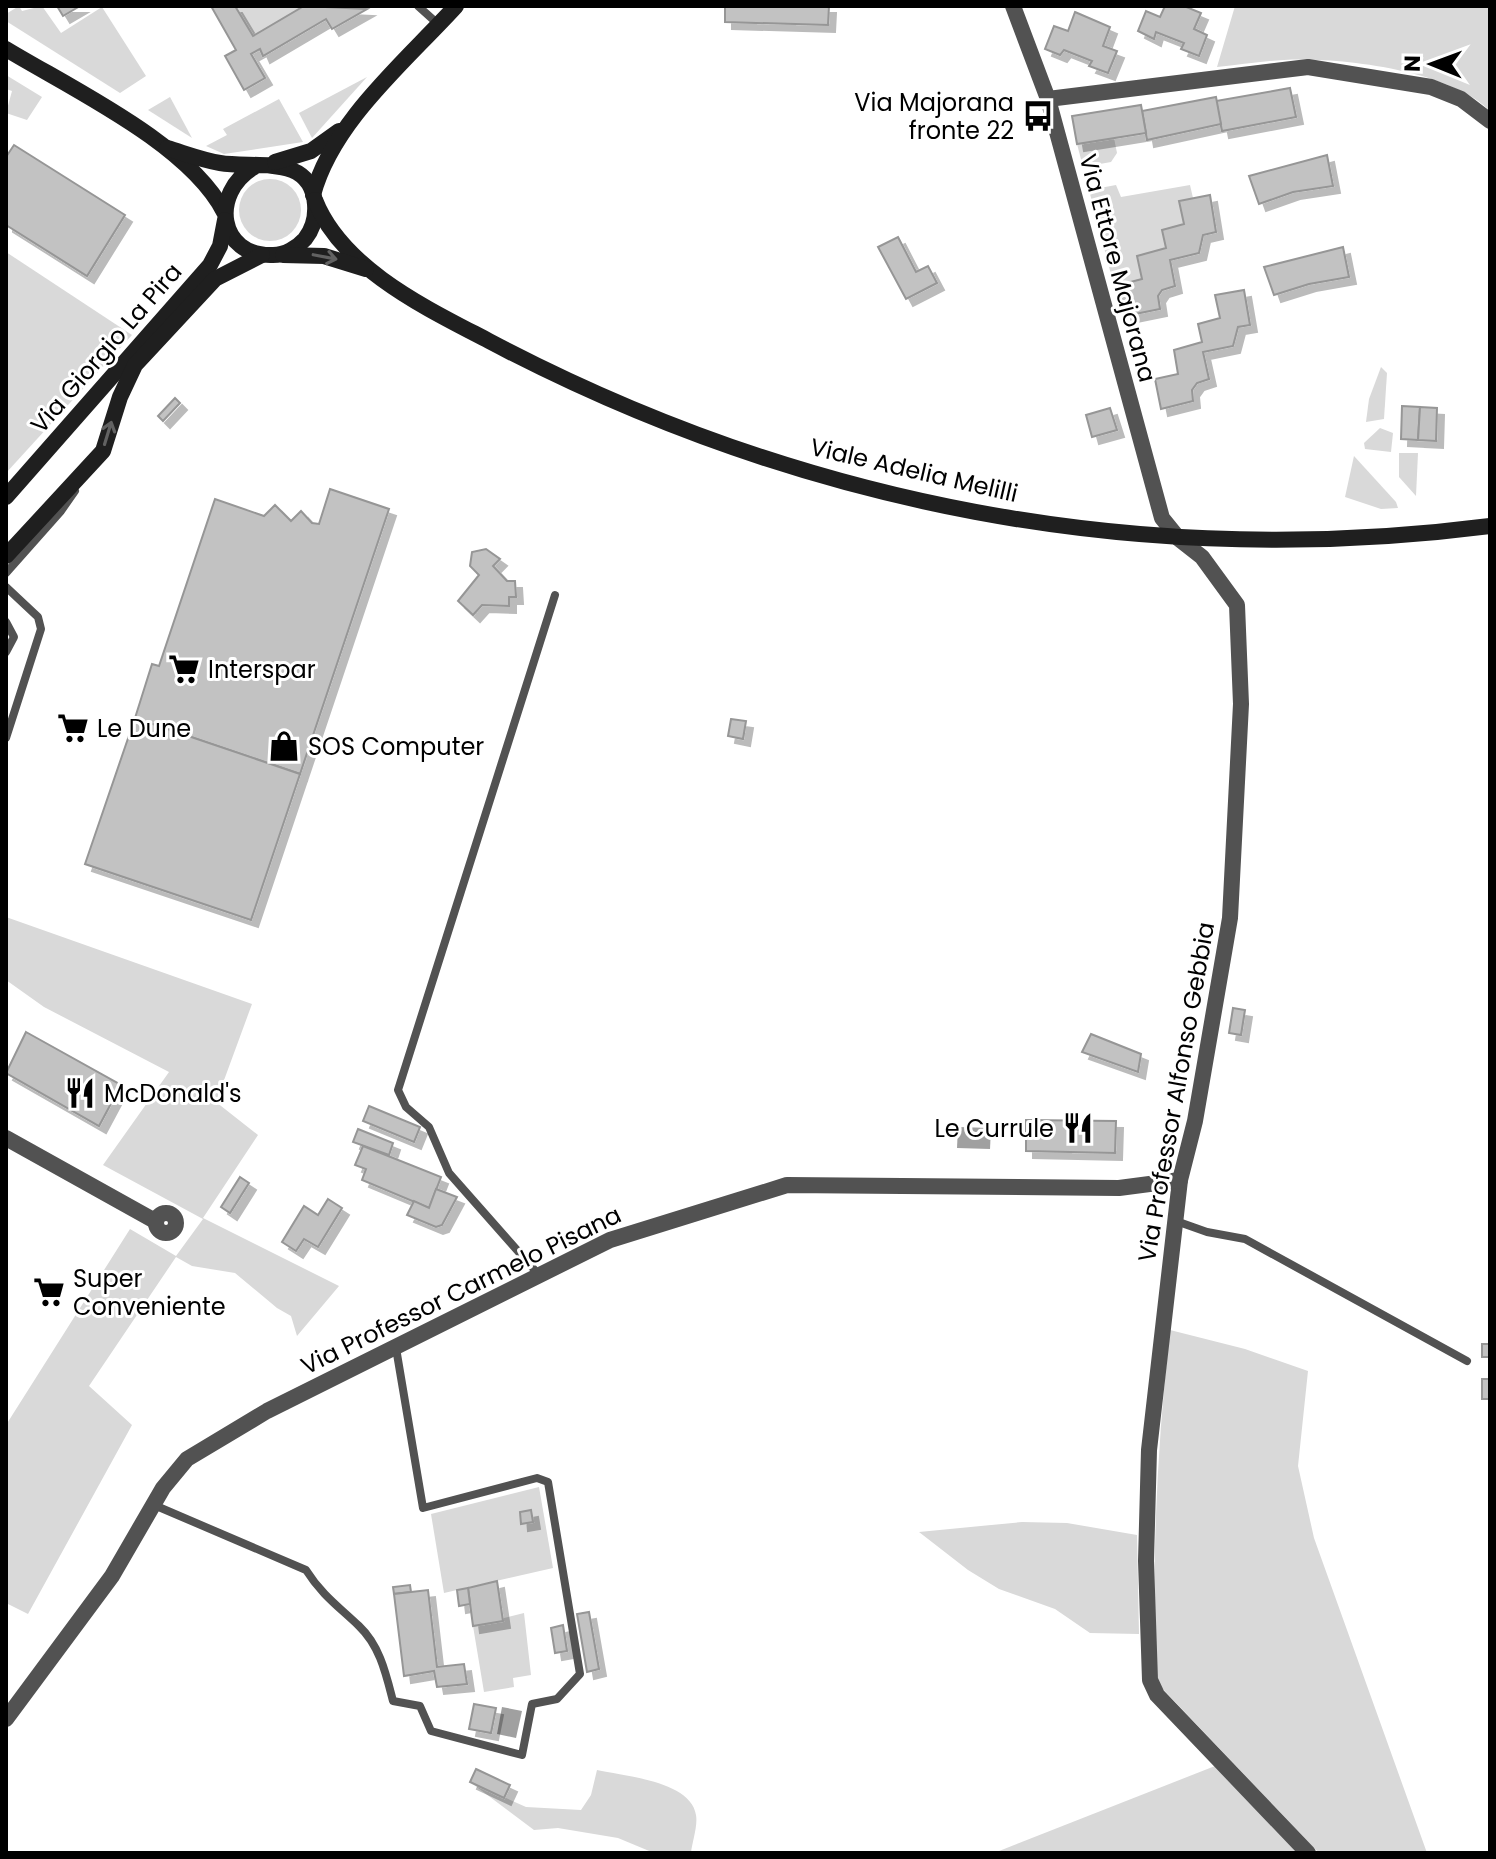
<svg xmlns="http://www.w3.org/2000/svg" width="1496" height="1859" viewBox="0 0 1496 1859" font-family="Poppins,sans-serif">
  <defs>
    <filter id="shadow"><feDropShadow dx="7" dy="7" stdDeviation="0" flood-color="#0004"/></filter>
  </defs>
  <rect width="100%" height="100%" fill="#fff"/>
  <g fill="#d9d9d9">
    <path d="M19,6l3,5 20,-5 19,27 41,-26 44,69 -26,17 -114,-72v-7z"/>
    <path d="M235,6h69l-51,30z"/>
    <path d="M1235,6h255v105c-40,-41 -151,-54 -206,-51 -22,1 -45,5 -67,7z"/>
    <path d="M6,75l36,22 -15,23 -21,-7 6,-22 -6,-2z"/>
    <path d="M367,77l-55,61 -13,-25z"/>
    <path d="M170,97l22,41 -44,-28z"/>
    <path d="M279,99l24,43 -79,12 -18,-8 21,-11 -4,-6z"/>
    <path d="M1114,138l3,15 -6,9 -28,5 -6,-23z"/>
    <circle cx="270" cy="210" r="31"/>
    <path d="M1116,185l5,12 69,-12 3,13 -14,3 5,23 -22,6 4,18 -29,8 5,23 -28,7 -25,-96z"/>
    <path d="M6,252l126,83 -126,138z"/>
    <path d="M1381,367l6,6 -3,46 -18,3 3,-23z"/>
    <path d="M1380,428l13,5 -2,19 -26,-3 -1,-6z"/>
    <path d="M1399,453h19l-2,43 -17,-19z"/>
    <path d="M1354,456l42,46 2,6 -17,1 -36,-12z"/>
    <path d="M6,917l246,87 -36,98 42,33 -55,83 136,68 -42,50 -6,-20 -14,-8 -42,-35 -43,-7 -16,-9 -87,129 43,39 -104,189 -22,-11v-178l124,-196 46,27 27,-37 -100,-54 66,-93 -125,-65 -38,-27z"/>
    <path d="M1170,1330l75,19 63,22 -10,95 16,72 113,315h-108l-160,-168 -4,-12c-3,-115 2,-229 15,-343z"/>
    <path d="M539,1487l14,81 -109,25 -13,-79z"/>
    <path d="M1022,1522l45,1 70,12 2,99 -49,-1 -35,-24 -56,-20 -31,-19 -49,-38z"/>
    <path d="M524,1613l7,62 -18,3 1,9 -30,5 -11,-66z"/>
    <path d="M1215,1766l84,87h-305z"/>
    <path d="M597,1770c27,6 94,11 99,45 2,11 -4,27 -5,38h-37l-36,-15 -60,-10 -24,2 -64,-48 56,25 55,3 10,-15z"/>
  </g>
  <g fill="#a0a0a0">
    <path d="M958,1127l33,1 -1,21 -33,-1z"/>
    <path d="M502,1707l20,4 -6,27 -19,-4z"/>
  </g>
  <g fill="#c2c2c2" stroke="#969696" stroke-width="2" filter="url(#shadow)">
    <path d="M57,6h23l-17,10z"/>
    <path d="M211,6h24l18,30 51,-30 63,3 -35,20 -6,-10 -63,37 -3,-7 -9,5 14,24 -21,12 -19,-34 11,-6z"/>
    <path d="M725,6h104l-1,19 -103,-3z"/>
    <path d="M1165,6h19l17,7 -7,16 13,6 -8,21 -18,-7 3,-6 -28,-11 -2,7 -16,-8 8,-20 14,6z"/>
    <path d="M1075,12l35,15 -7,19 14,5 -9,22 -19,-7 3,-5 -28,-11 -4,5 -15,-6 9,-23 14,5z"/>
    <path d="M1290,88l6,29 -74,14 -6,-30z"/>
    <path d="M1216,97l5,27 -74,16 -5,-29z"/>
    <path d="M1141,105l5,28 -69,11 -5,-28z"/>
    <path d="M14,145l111,70 -38,61 -81,-51v-68z"/>
    <path d="M1327,155l6,31 -40,6 -34,12 -10,-28z"/>
    <path d="M1210,195l6,37 -13,3 -4,18 -29,7 5,26 -13,4 -4,6 2,13 -35,7 -6,-31 23,-6 -5,-23 29,-8 -4,-18 22,-6 -5,-23z"/>
    <path d="M898,237l18,35 12,-6 9,17 -31,16 -28,-52z"/>
    <path d="M1343,247l6,30 -40,7 -35,11 -10,-28z"/>
    <path d="M1244,290l6,35 -12,2 -5,19 -30,6 6,27 -12,4 -5,7 1,11 -32,8 -6,-30 23,-5 -4,-24 28,-8 -4,-18 22,-6 -5,-23z"/>
    <path d="M175,398l5,5 -17,18 -5,-5z"/>
    <path d="M1402,406l18,1 -2,33 -17,-1z"/>
    <path d="M1420,407l17,1 -1,33 -18,-1z"/>
    <path d="M1110,408l7,22 -25,7 -6,-22z"/>
    <path d="M330,489l59,20 -89,265 -165,-56 17,-54 7,2 56,-167 49,17 11,-11 16,16 10,-10 11,12 7,1z"/>
    <path d="M486,549l14,10 -7,7 14,15h8l1,16h-7v9l-27,-1 -9,10 -15,-14 21,-26 -9,-9 2,-14z"/>
    <path d="M135,718l165,56 -49,146 -166,-56z"/>
    <path d="M731,719l15,2 -3,18 -15,-3z"/>
    <path d="M1233,1008l12,2 -4,25 -12,-2z"/>
    <path d="M26,1032l95,53 -22,41 -93,-53z"/>
    <path d="M1091,1034l50,20 -3,18 -56,-20z"/>
    <path d="M369,1106l51,21 -6,15 -51,-21z"/>
    <path d="M1026,1120l90,1 -1,32 -89,-2z"/>
    <path d="M358,1129l35,14 -4,12 -36,-13z"/>
    <path d="M363,1146l78,31 -12,31 -67,-28 4,-11 -11,-4z"/>
    <path d="M240,1177l9,6 -19,30 -9,-6z"/>
    <path d="M436,1189l21,8 -15,28 -6,2 -29,-12 7,-14 15,7z"/>
    <path d="M328,1199l14,9 -24,39 -14,-8 -8,12 -14,-9 22,-36 14,9z"/>
    <rect x="1482" y="1344" width="8" height="13"/>
    <rect x="1482" y="1379" width="8" height="20"/>
    <path d="M531,1510l2,12 -12,2 -1,-12z"/>
    <path d="M497,1581l6,40 -30,5 -5,-38z"/>
    <path d="M410,1585l1,7 -17,2 -1,-7z"/>
    <path d="M468,1588l2,16 -11,2 -2,-16z"/>
    <path d="M428,1590l9,77 27,-3 3,20 -30,3 -3,-16 -30,5 -10,-82z"/>
    <path d="M589,1612l10,57 -12,3 -10,-58z"/>
    <path d="M563,1625l4,26 -12,2 -4,-25z"/>
    <path d="M474,1704l22,4 -5,25 -22,-4z"/>
    <path d="M476,1769l34,16 -6,13 -34,-16z"/>
  </g>
  <g fill="none" stroke-linecap="round" stroke-linejoin="round">
    <g stroke="#525252" stroke-width="8">
      <path d="M418,6l20,18"/>
      <path d="M6,573l55,-62 14,-20"/>
      <path d="M6,587l32,30 3,12 -35,109"/>
      <path d="M6,622l8,15 -8,15"/>
      <path d="M1176,1221l31,11 38,7 222,122"/>
      <path d="M539,1275l-90,-102 -20,-46 -23,-20 -8,-17 157,-495"/>
      <path d="M154,1505l152,65c15,24 33,37 53,56 21,20 27,48 34,75l27,5 11,25 91,24 10,-51 25,-5 23,-25 -32,-192 -11,-4 -114,30 -27,-160"/>
    </g>
    <g stroke="#525252" stroke-width="16">
      <path d="M1013,6l35,93 114,419 17,21 23,18 35,48 4,99 -11,214 -35,203 -15,59 -31,270 -3,111 4,119 7,15 151,158"/>
      <path d="M1048,99l260,-32 123,20 30,12 29,22"/>
      <path d="M6,1138l149,83"/>
      <circle cx="166" cy="1223" r="10"/>
      <path d="M6,1719l106,-143 51,-88 24,-29 80,-48 343,-171 177,-55 332,3 61,-8"/>
    </g>
    <g stroke="#1f1f1f" stroke-width="16">
      <path d="M6,49c66,40 183,95 218,163"/>
      <path d="M167,148c17,5 35,12 53,15 34,6 91,-10 95,41 1,13 -2,25 -10,35 -8,9 -20,16 -32,16 -55,2 -63,-62 -19,-88"/>
      <path d="M275,162l36,-11 28,-20"/>
      <path d="M313,195c19,-73 93,-134 143,-189"/>
      <path d="M315,200c27,69 113,109 174,141 311,164 652,230 1001,185"/>
      <path d="M283,255l41,1 42,13"/>
      <path d="M6,497l204,-232 10,-19 5,-26"/>
      <path d="M6,556l97,-105 17,-54 15,-32 80,-86 47,-24"/>
    </g>
  </g>
  <defs><path id="oneway-shaft" d="M-6 0H5M1.5-3L5.5 0L1.5 3" fill="none" stroke-width="1.6" stroke-linecap="round" stroke-linejoin="round" transform="scale(2)"/></defs>
  <g stroke="#626262">
    <use href="#oneway-shaft" transform="translate(325 257) rotate(11)"/>
    <use href="#oneway-shaft" transform="translate(108 433) rotate(-73)"/>
  </g>
  <defs>
    <symbol id="bus-bare" viewBox="-9 -9 18 18"><path d="M-5-6H5V4H4V6H2V4H-2V6H-4V4H-5ZM-3.5-4V0h7V-4ZM-3.5 1.2v1.5H-2V1.2ZM2 1.2v1.5H3.5V1.2Z" fill="#000" stroke="#fff" stroke-width="2.5" paint-order="stroke"/></symbol>
    <symbol id="supermarket-bare" viewBox="-9 -9 18 18"><path d="M-6-5.5h2.5l.6 2H6L4.5 2H-2.5L-4.4-4H-6ZM-1.5 3.2a1.3 1.3 0 1 0 .1 0ZM3 3.2a1.3 1.3 0 1 0 .1 0Z" fill="#000" stroke="#fff" stroke-width="2.5" paint-order="stroke"/></symbol>
    <symbol id="shop-bare" viewBox="-9 -9 18 18"><path d="M-5-2.5h2.3a2.7 3.5 0 0 1 5.4 0H5L5.5 6h-11ZM-1.5-2.5h3a1.5 2.3 0 0 0-3 0Z" fill="#000" stroke="#fff" stroke-width="2.5" paint-order="stroke"/></symbol>
    <symbol id="restaurant-bare" viewBox="-9 -9 18 18"><path d="M-5-6h1v4h1v-4h1v4h1v-4h1v5L-1.5 .5V6h-2V.5L-5-1ZM5-6V6H3V1.5H1.5Q1.5-4 5-6Z" fill="#000" stroke="#fff" stroke-width="2.5" paint-order="stroke"/></symbol>
  </defs>
  <g fill-rule="evenodd">
    <use href="#bus-bare" x="1016" y="94" width="44" height="44"/>
    <use href="#supermarket-bare" x="162" y="647" width="44" height="44"/>
    <use href="#supermarket-bare" x="51" y="706" width="44" height="44"/>
    <use href="#shop-bare" x="262" y="724" width="44" height="44"/>
    <use href="#restaurant-bare" x="58" y="1071" width="44" height="44"/>
    <use href="#restaurant-bare" x="1056" y="1106" width="44" height="44"/>
    <use href="#supermarket-bare" x="27" y="1270" width="44" height="44"/>
  </g>
  <g text-anchor="middle" dominant-baseline="central" stroke-width="6" stroke-linejoin="round" paint-order="stroke">
    <g font-size="24" fill="#000" stroke="#fff" text-anchor="start">
      <text x="1014" y="102" text-anchor="end">Via Majorana<tspan x="1014" dy="28">fronte 22</tspan></text>
      <text x="208" y="669">Interspar</text>
      <text x="97" y="728">Le Dune</text>
      <text x="308" y="746">SOS Computer</text>
      <text x="104" y="1093">McDonald's</text>
      <text x="1054" y="1128" text-anchor="end">Le Currule</text>
      <text x="73" y="1278">Super<tspan x="73" dy="28">Conveniente</tspan></text>
    </g>
    <g font-size="24" fill="#000" stroke="#fff">
      <text transform="translate(1118 268) rotate(75)">Via Ettore Majorana</text>
      <text transform="translate(106 348) rotate(-49)">Via Giorgio La Pira</text>
      <text transform="translate(914 470) rotate(13)">Viale Adelia Melilli</text>
      <text transform="translate(1176 1092) rotate(-80)">Via Professor Alfonso Gebbia</text>
      <text transform="translate(461 1290) rotate(-26)">Via Professor Carmelo Pisana</text>
    </g>
  </g>
  <rect width="1496" height="1859" fill="none" stroke="#000000" stroke-width="16"/>
  <g transform="translate(1432 64) rotate(271)" stroke="#ffffff" stroke-width="6" paint-order="stroke">
  <path d="M0-6L14 30L0 20L-14 30Z" fill="#000000"/>
  <text y="-12" font-size="22" font-weight="bold" text-anchor="middle" fill="#000000">N</text>
  </g>
</svg>
